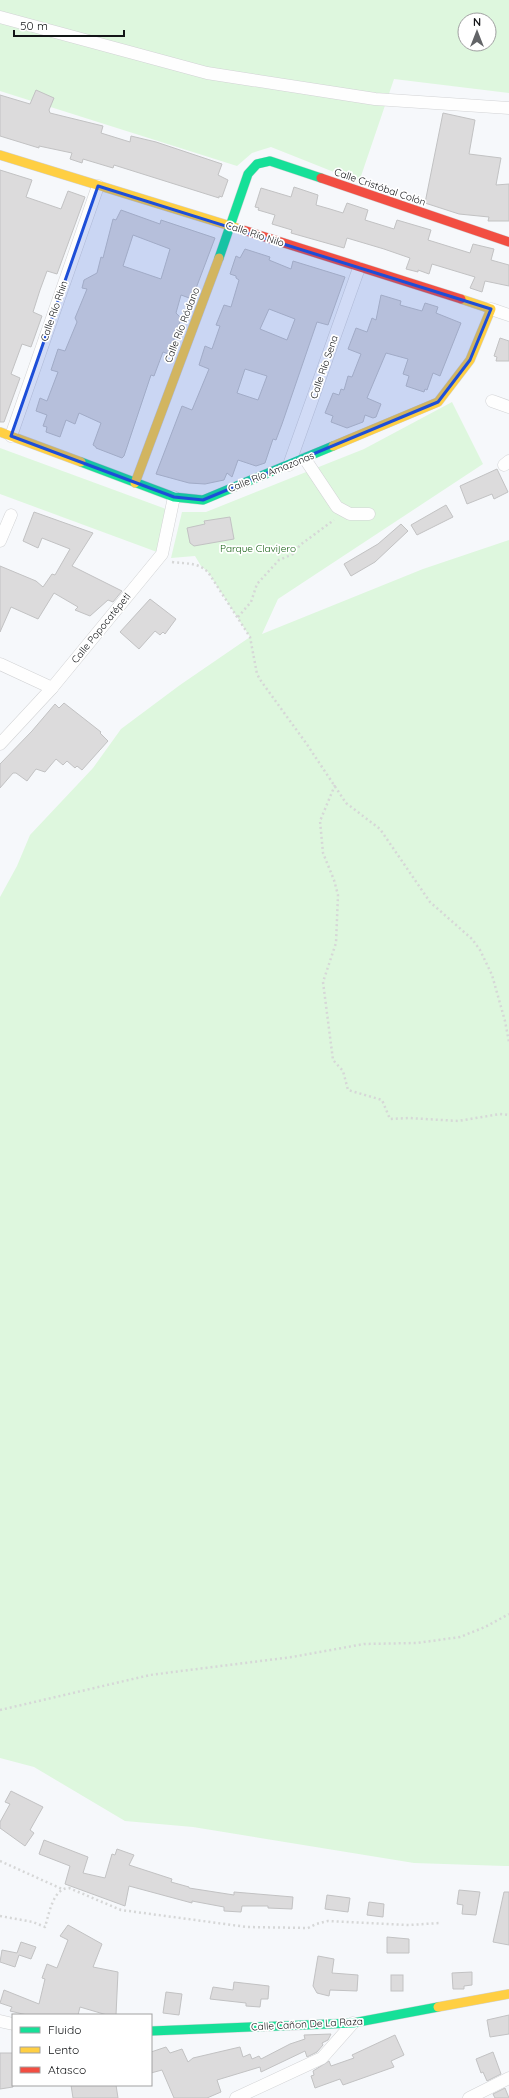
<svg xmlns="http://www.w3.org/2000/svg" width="509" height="2098" viewBox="0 0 509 2098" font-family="Quicksand,sans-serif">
  <rect width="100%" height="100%" fill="#f6f8fb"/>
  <g fill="#def7de" fill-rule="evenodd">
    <path d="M0,0h509v93l-115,-14 -35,103 -88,-35 -19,6 -15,13 -237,-75zM465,20h24v24h-24z"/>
    <path d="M452,402l31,62 -205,135 -16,35 161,-65 86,-29v1326h-4l-91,-3 -221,-36 -68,-6 -91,-54 -34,-9v-861l17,-31 13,-31 63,-67 28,-39 59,-44 70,-48 -42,-65 -7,-6 -6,-10 -24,2 11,-46h24l158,-63z"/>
    <path d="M0,448l166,61 -9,43 -157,-58z"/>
  </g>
  <g fill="#dcdbdc" stroke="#c2c2c3" fill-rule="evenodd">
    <path d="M36,90l18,8 -5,12 1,3 53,13 -2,7 29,9 1,-6 25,6 66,22 -4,11 10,5 -6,17 -3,-1v2l-105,-33 -1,3 -30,-9 -1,4 -12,-4 2,-6 -33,-7v2l-39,-12v-41l30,9z"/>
    <path d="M443,113l32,7 -6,34 32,4 -5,27 13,-1v37h-21l1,-4 -30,-3 -34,-11z"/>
    <path d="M0,170l32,10 -6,17 35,12 7,-18 17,6 -28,77 -10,-3 -7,19 -7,22 9,4 -11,31 -9,-3 -11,30 9,4 -16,44h-4z"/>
    <path d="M294,187l24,8 -2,10 14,4 13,4 4,-10 21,7 -3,10 29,9 3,-9 34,10 -3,10 13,4 29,9 3,-9 21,5 -3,11 18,5v21l-24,-5 -3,11 -12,-4 5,-11 -43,-13 -3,10 -11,-4v2l-12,-3 4,-11 -26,-9 -37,-11 -3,10 -53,-15 1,-3 -20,-6 3,-9 -17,-5 1,-2 -4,-1 6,-19 30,9z"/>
    <path d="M121,210l39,14 1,-4 54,18 -23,61 -11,-4 -5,18 5,5 -12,36 -6,-2 -9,24 -3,-1 -27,81 -2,2 -26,-10v-1l-3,-2 8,-22 -22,-10 -4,11 -9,-4 -6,17 -14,-5 1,-5 -4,-1 4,-11 -11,-4 4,-13 7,3 11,-29 -7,-2 7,-21 7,2 12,-29 -2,-4 12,-29 -5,-1 2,-8 13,-7 4,-16 2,1 10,-39 3,1zM133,235l37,14 -9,30 -38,-13z"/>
    <path d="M245,249l25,8 -1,3 22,9 2,-8 52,16 -17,48 -11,-3 -35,102 -6,16 -3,-1 -8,24 -9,3 -18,-6 -6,17 -5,-4 -3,7 -19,4 -16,-1 -33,-9 26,-68 10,4 17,-41 -10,-4 6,-19 7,3 8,-23 -4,-1 8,-20 7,2 8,-27 -3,-2v-2l-6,-2 6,-18 4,2zM269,309l26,10 -8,21 -27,-11zM245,369l22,7 -9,24 -21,-7z"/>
    <path d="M381,295l20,6 -1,4 22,6 3,-8 13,4 -2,6 25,10 -21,53 -7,-3 -6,17 -2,-1 -1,3 -18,-6 3,-10 -6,-2 5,-15 -22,-6 -19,45 14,6 -5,13 -3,1 -8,-3 -2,7 -16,6 -16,-6 2,-6 -8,-3 8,-20 6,2 2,-6 3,1 4,-14 4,1 9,-23 -13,-5 8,-21 11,4 5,-14 4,2z"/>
    <path d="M500,338l9,3v20h-13l1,-4 -3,-1z"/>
    <path d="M497,469l11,23 -14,7 -2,-5 -25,10 -7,-18z"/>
    <path d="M446,505l7,12 -36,18 -6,-10z"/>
    <path d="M34,512l59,21 -21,33 50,25 -9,11 -5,-2 -18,16 -15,-6 3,-3 -24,-14 -16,26 -27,-12 -11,25v-66l36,15 7,6 9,-13 3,1 15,-26 -28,-11 -4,10 -15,-7z"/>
    <path d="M230,517l4,22 -40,7 -4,-3 -3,-15 18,-4 -1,-3z"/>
    <path d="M401,524l7,7 -33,31 -24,14 -7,-12 34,-20z"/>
    <path d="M150,599l26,20 -11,15 -2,-2 -3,3 -5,-4 -16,18 -19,-17z"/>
    <path d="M64,703l37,29 -1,1 8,8 -26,29 -5,-4 -2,2 -8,-7 -4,4 -7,-6 -11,13 -9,-3 -9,12 -11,-8h-3l-13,15v-24l32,-33 23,-27 4,4z"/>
    <path d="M11,1791l32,16 -13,23 4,3 -9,13 -25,-18v-6l10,-18 -5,-2z"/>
    <path d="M44,1840l44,17 -5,16 22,5 7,-24 3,1 2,-6 17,6 -5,10 43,14 -1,3 18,5v1l45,7v-3l59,5 -1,12 -24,-1v-2h-26l-1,6 -17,-1v-4l-32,-6v2l-63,-17 -4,20 -60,-22 5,-18 -31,-12z"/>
    <path d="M459,1890l21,2 -4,23 -14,-1 1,-9 -6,-1z"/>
    <path d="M504,1892h5v53l-16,-3z"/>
    <path d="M327,1895l23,3 -2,14 -23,-3z"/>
    <path d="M369,1902l15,2 -1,13 -16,-2z"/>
    <path d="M68,1925l34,19 -9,23 25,5 -2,43h-9l-27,-8 -2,8h-51l-17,-4 2,-4 -12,-4 4,-13 35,14 6,-25 -3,-1 5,-14 10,4 11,-28 -8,-4z"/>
    <path d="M387,1937l22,2v14h-22z"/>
    <path d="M21,1942l15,5 -5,12 -12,-4 -4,12 -15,-5 2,-12 15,3z"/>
    <path d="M318,1956l16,3 -2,14 26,2 -1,16 -27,-1 -1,6 -12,-3 -4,-7z"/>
    <path d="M472,1972v13l-8,1v3h-11l-1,-16z"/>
    <rect x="391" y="1975" width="12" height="16"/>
    <path d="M234,1982l35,4 -1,13h-7l-1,8 -14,-1v-3l-36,-4 3,-12 20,3z"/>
    <path d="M166,1992l16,2 -3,21 -16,-2z"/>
    <path d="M509,2015v19l-19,3 -3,-17z"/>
    <path d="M331,2034l-3,6 -6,3 1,2 -6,7 -10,5 -2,-6 -44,21 -1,-5 -43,13 4,12 -14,6h-33l-12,-28 -11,3v-21l15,-5 4,6 12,-4 6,13 5,-4 47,-11 3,10 7,-3 2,5 7,-3 2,3 29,-15 15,-5 -1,-4z"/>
    <path d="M395,2035l9,20 -13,6 3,6 -51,18 -3,-6 -25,9 -4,-12 3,-1 -1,-4 16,-10 2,5 23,-8 -2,-3z"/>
    <path d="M493,2052l8,22 -14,7 -4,-9 -2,1 -5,-14z"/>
    <path d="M0,2053h13v34l-13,2z"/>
    <path d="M71,2085h45l2,13h-45z"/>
    <path d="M505,2088l4,10h-14l-2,-4z"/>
  </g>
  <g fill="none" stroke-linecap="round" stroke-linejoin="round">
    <defs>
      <g id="street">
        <path d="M0,17l207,56 168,26 134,9"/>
        <path d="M491,309l18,6"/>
        <path d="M492,401l17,6"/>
        <path d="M11,436l87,-250"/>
        <path d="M305,459l32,48 13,7h19"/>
        <path d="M289,465l70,-197"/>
        <path d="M504,465l5,-4"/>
        <path d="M0,541l11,-26"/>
        <path d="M0,664l52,24"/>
        <path d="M0,744l52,-56 110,-134 12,-57"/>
        <path d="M0,2021l13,3"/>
        <path d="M236,2098l86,-40 31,-35"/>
        <path d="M469,2098l40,-20"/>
      </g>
      <g id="fast">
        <path d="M219,258l29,-84 9,-10 13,-3 51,17"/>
        <path d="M81,462l93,35 29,3 130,-54"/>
        <path d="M151,2031l202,-8 85,-16"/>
      </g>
      <g id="slow">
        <path d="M0,155l240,74"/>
        <path d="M0,432l81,30"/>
        <path d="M333,446l105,-44 32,-42 21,-51 -30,-10"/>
        <path d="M135,483l84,-225"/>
        <path d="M438,2007l71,-13"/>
      </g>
      <g id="jam">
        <path d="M321,178l188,64"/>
        <path d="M240,229l221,70"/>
      </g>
    </defs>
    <use href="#street" stroke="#d2d3d5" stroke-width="13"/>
    <use href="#fast" stroke="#d2d3d5" stroke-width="10"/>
    <use href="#slow" stroke="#d2d3d5" stroke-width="10"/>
    <use href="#jam" stroke="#d2d3d5" stroke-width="10"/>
    <g stroke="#d6d7d7" stroke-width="2.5" stroke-dasharray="2 3" stroke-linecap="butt">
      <path d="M172,562c15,2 25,0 36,10l42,65 7,37 4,7 45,62 40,60 34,26 50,73 42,37 8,11 12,25 13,46 4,21"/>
      <path d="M238,617l13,-15 6,-18 22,-24 14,-6 7,-9 34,-25"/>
      <path d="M335,785l-15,36 3,32 11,27 4,15 -2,48 -13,39 10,78 10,11 5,19 34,10 8,19 19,-1 49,3 42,-7 9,1"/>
      <path d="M0,1710l150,-35 142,-18 72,-13 53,-1 43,-6 25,-10 24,-13"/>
      <path d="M0,1861l62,28"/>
      <path d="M0,1916l33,6 12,5c4,-13 8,-39 24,-39l52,22 126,17 61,1 8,-4 12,-3 81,4 31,-2"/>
    </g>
    <use href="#street" stroke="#fefefe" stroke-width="12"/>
    <use href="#fast" stroke="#16e098" stroke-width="9"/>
    <use href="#slow" stroke="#ffcf43" stroke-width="9"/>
    <use href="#jam" stroke="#f24e42" stroke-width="9"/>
  </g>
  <path fill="#1d4ed8" fill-opacity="0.2" stroke="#1d4ed8" stroke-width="3" stroke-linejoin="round" d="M98,186l393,123 -21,51 -32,42 -235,98 -29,-3 -163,-61z"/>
  <g text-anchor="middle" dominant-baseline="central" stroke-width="3.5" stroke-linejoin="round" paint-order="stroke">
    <g font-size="10" fill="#131517" stroke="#fff">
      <text transform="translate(380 187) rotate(19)">Calle Cristóbal Colón</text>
      <text transform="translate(255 234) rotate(18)">Calle Río Nilo</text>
      <text transform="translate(54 311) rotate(-71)">Calle Río Rhin</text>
      <text transform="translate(182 325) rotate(-69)">Calle Río Ródano</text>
      <text transform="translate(324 367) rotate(-71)">Calle Río Sena</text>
      <text transform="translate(271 472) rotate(-22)">Calle Río Amazonas</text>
      <text transform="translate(101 628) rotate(-51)">Calle Popocatépetl</text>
      <text transform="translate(307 2024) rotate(-3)">Calle Cañon De La Raza</text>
    </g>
    <g font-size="10" fill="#135f10" stroke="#fff">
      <text x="258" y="548">Parque Clavijero</text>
    </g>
  </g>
  <rect x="12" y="2014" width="140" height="72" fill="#ffffff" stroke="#a1a1a2"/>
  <rect x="20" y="2027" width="20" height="6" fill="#16e098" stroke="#a1a1a2"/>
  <text x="48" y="2034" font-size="12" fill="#131517">Fluido</text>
  <rect x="20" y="2047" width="20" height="6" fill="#ffcf43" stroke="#a1a1a2"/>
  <text x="48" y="2054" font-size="12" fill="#131517">Lento</text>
  <rect x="20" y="2067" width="20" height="6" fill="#f24e42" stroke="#a1a1a2"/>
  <text x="48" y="2074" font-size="12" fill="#131517">Atasco</text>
  <g transform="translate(477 32)"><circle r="19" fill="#ffffff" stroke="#a1a1a2"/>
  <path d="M0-3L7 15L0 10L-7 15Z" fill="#626467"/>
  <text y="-6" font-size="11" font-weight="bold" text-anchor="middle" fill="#131517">N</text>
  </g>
  <path d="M14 30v6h110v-6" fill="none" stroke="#131517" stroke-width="2"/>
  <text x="20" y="30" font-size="12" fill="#131517" stroke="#ffffff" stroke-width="3" paint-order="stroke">50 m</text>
</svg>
